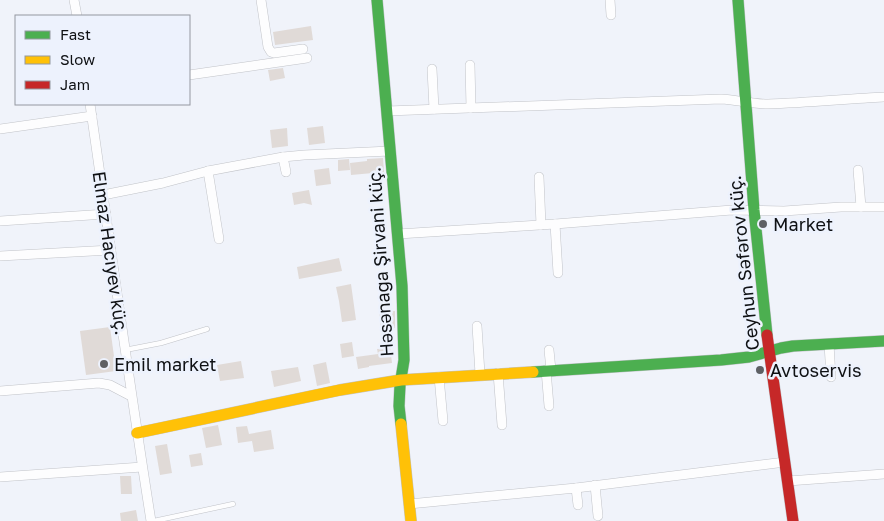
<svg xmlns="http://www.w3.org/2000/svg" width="884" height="521" viewBox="0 0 884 521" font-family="'Golos Text',sans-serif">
  <rect width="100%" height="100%" fill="#f0f3fa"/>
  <g fill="#e0dad7">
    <path d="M311,26l2,14 -38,5 -2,-13z"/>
    <path d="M283,68l2,10 -15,3 -2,-11z"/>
    <path d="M323,126l2,17 -16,2 -2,-17z"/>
    <path d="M287,128l1,18 -16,2 -2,-18z"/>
    <path d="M383,158l1,14 -33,3 -1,-12 17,-2v-2z"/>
    <path d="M349,159l1,11 -12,1v-11z"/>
    <path d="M329,168l2,16 -15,2 -2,-16z"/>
    <path d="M309,190l3,15 -8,-2 -10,2 -2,-12z"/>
    <path d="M339,258l3,13 -43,8 -2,-12z"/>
    <path d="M351,284l5,36 -14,2 -3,-21 -3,-14z"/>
    <path d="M395,311v17l-14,1 -2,-17z"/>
    <path d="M110,327l6,44 -30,4 -6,-44z"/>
    <path d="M352,342l2,14 -12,2 -2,-14z"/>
    <path d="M390,347l2,16 -23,3v1l-11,2 -2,-12 22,-3 -1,-5z"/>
    <path d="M241,361l3,17 -24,3 -3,-16z"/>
    <path d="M326,362l4,21 -13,3 -4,-21z"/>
    <path d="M298,367l3,14 -27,6 -3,-16z"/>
    <path d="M218,425l4,20 -16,3 -4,-20z"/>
    <path d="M247,426l2,8 22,-4 3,19 -20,3 -2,-11 -14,2 -2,-16z"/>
    <path d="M167,444l5,29 -12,2 -5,-29z"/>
    <path d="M201,453l2,12 -12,2 -2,-12z"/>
    <path d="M120,476h11l1,18h-11z"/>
    <path d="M136,510l2,11h-17l-1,-8z"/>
  </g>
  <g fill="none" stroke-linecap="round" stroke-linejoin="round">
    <defs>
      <g id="lane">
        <path d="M125,350l36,-7 46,-14"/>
        <path d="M154,521l79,-17"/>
      </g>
      <g id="street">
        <path d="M74,0l3,16"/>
        <path d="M261,0l7,47 3,5 3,1 29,-4"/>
        <path d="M610,0l1,15"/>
        <path d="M470,65l1,43"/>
        <path d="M432,69l2,40"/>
        <path d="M189,75l118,-17"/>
        <path d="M90,104c20,139 39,278 61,417"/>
        <path d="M387,111l334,-12c16,1 31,5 47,5 38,-1 77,-5 116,-7"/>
        <path d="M0,129l92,-13"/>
        <path d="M283,157l3,15"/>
        <path d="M858,170l3,37"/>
        <path d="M208,171l11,68"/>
        <path d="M539,177l2,48"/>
        <path d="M103,195l60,-12 45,-12 75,-14 21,-2 86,-4"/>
        <path d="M0,221l106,-7"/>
        <path d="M555,224l3,49"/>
        <path d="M398,234l157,-10 177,-14 52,1 57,-4h43"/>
        <path d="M0,256l111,-6"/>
        <path d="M477,326l3,48"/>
        <path d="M829,344l2,33"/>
        <path d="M549,350l2,20"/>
        <path d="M546,370l3,36"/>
        <path d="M498,373l4,52"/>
        <path d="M439,377l4,44"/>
        <path d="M0,391l99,-8 11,2 21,11"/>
        <path d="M0,477l142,-10"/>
        <path d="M788,481l96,-7"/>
        <path d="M595,485l3,31"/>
        <path d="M576,488l2,17"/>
        <path d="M409,504l167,-16 209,-26"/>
      </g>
      <g id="fast">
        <path d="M377,0l25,286 2,74 -4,25 -1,21 2,18"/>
        <path d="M738,0l16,210 13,125"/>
        <path d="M533,372l188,-12 28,-3 32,-9 12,-2 91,-5"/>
      </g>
      <g id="slow">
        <path d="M401,424l10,97"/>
        <path d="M137,433l203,-43 61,-10 132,-8"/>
      </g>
      <path id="jam" d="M767,335l26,186"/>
    </defs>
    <use href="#lane" stroke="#c1c3c8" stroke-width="5.5"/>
    <use href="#street" stroke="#c1c3c8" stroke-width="10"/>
    <use href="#fast" stroke="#c1c3c8" stroke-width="12"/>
    <use href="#slow" stroke="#c1c3c8" stroke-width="12"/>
    <use href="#jam" stroke="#c1c3c8" stroke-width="12"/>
    <use href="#lane" stroke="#fdfdfe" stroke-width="4.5"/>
    <use href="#street" stroke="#fdfdfe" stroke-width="9"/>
    <use href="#fast" stroke="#4caf50" stroke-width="11"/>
    <use href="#slow" stroke="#ffc107" stroke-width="11"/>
    <use href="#jam" stroke="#c62828" stroke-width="11"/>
  </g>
  <g fill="#5e6064" stroke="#edf2fd" stroke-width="2">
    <circle cx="763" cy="224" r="5"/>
    <circle cx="104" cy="364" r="5"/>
    <circle cx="760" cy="370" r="5"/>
  </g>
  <g text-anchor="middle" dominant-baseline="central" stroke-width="5" stroke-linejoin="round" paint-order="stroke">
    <g font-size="18" fill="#0f1114" stroke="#edf2fd" text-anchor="start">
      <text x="773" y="224">Market</text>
      <text x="114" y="364">Emil market</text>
      <text x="770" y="370">Avtoservis</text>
    </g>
    <g font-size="18" fill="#0f1114" stroke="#edf2fd">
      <text transform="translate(111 253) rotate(82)">Elmaz Hacıyev küç.</text>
      <text transform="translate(380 262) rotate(-94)">Həsənağa Şirvani küç.</text>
      <text transform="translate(743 263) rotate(-96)">Ceyhun Səfərov küç.</text>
    </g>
  </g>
  <rect x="15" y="15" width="175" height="90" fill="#edf2fd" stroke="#9498a0"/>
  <rect x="25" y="31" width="25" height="8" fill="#4caf50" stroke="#9498a0"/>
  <text x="60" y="40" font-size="15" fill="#0f1114">Fast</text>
  <rect x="25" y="56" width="25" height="8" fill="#ffc107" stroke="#9498a0"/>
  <text x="60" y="65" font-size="15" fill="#0f1114">Slow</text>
  <rect x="25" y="81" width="25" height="8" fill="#c62828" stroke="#9498a0"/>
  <text x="60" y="90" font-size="15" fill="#0f1114">Jam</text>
</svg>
